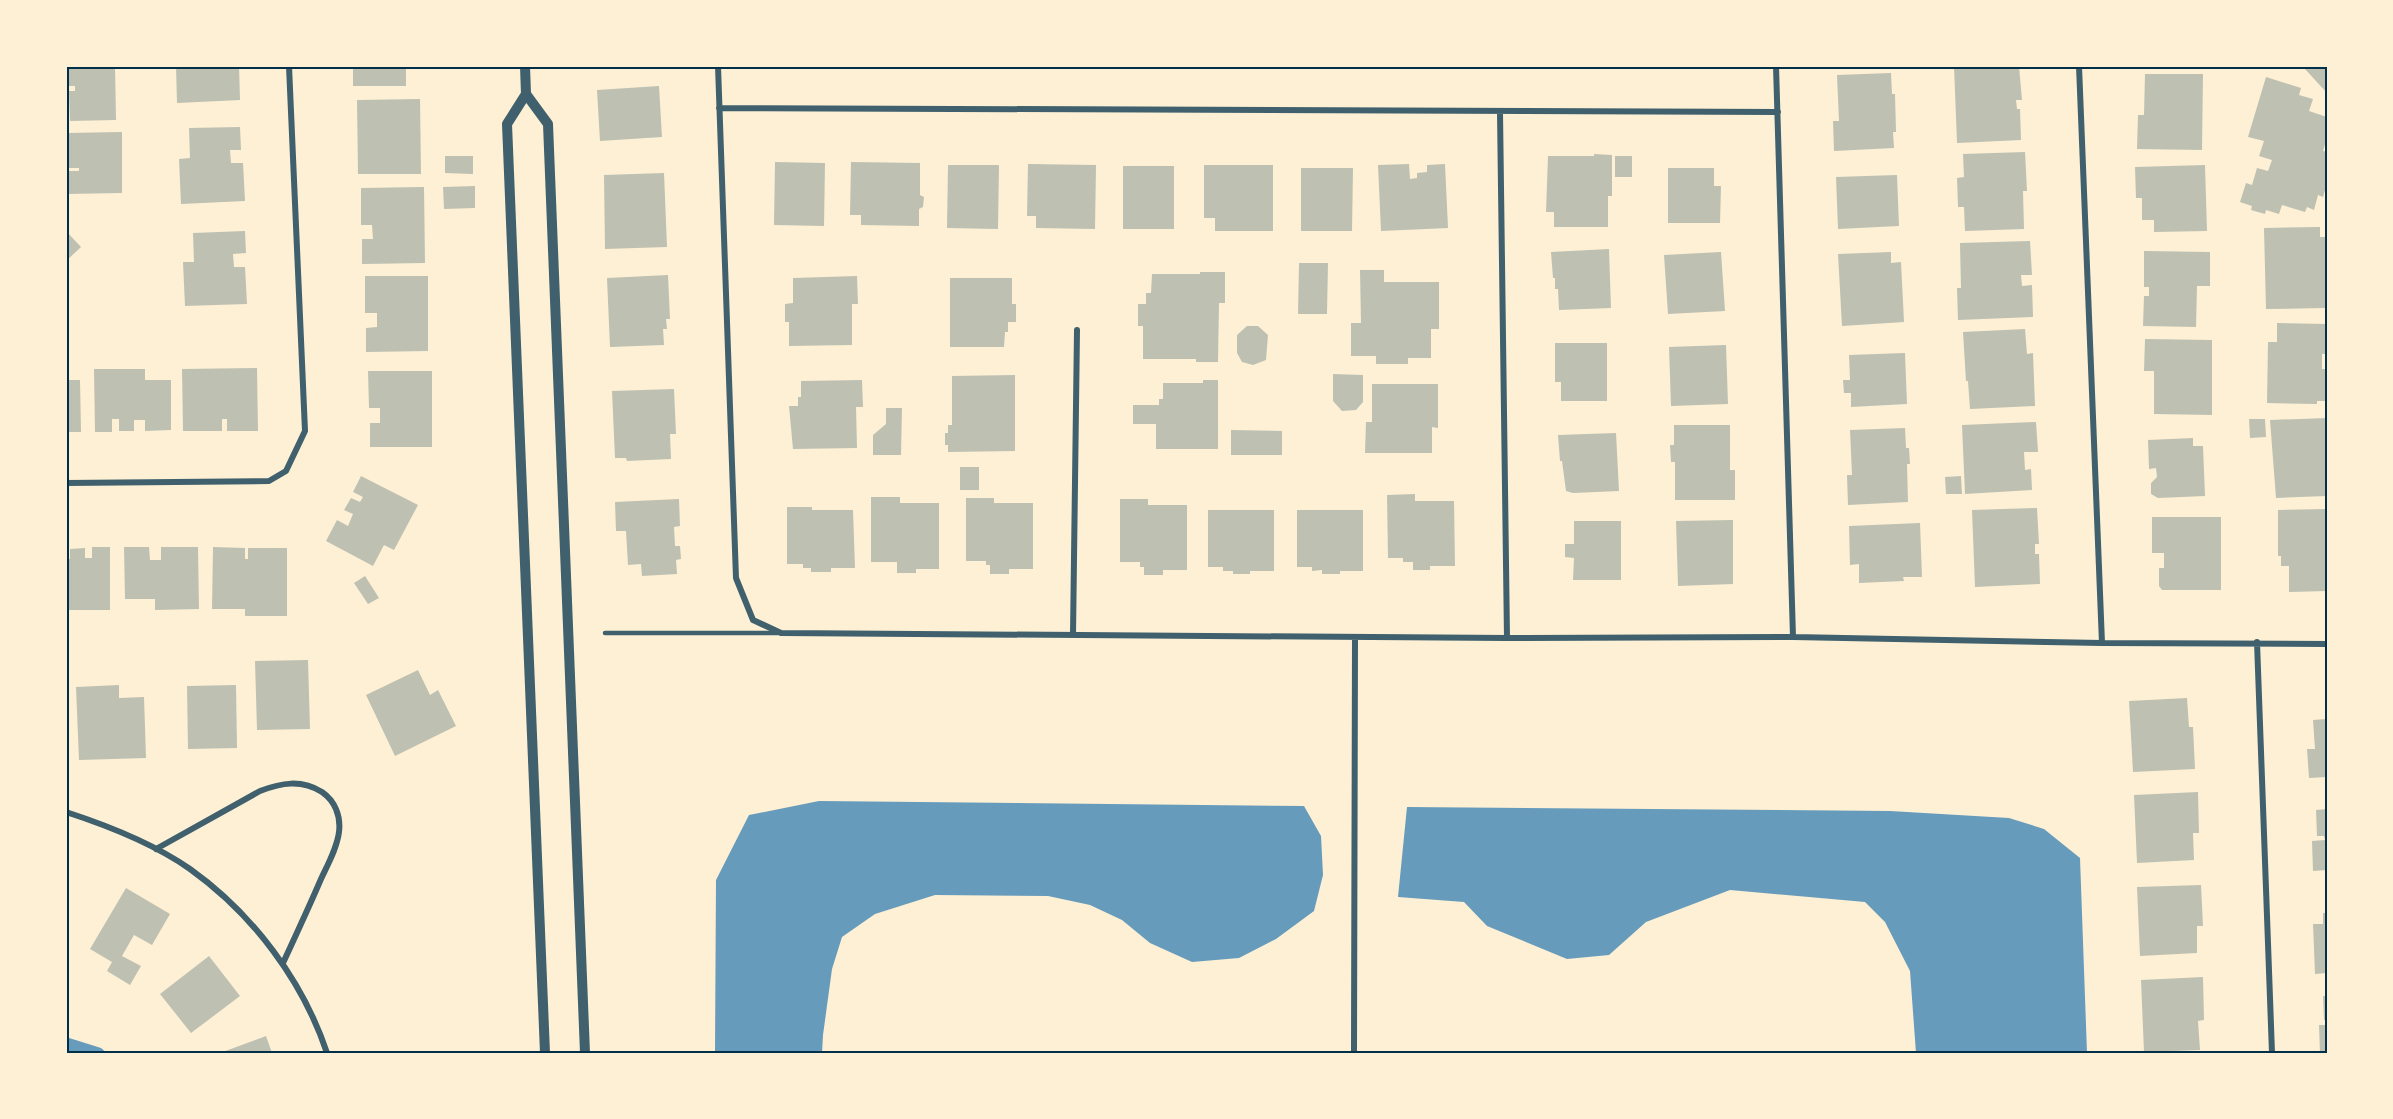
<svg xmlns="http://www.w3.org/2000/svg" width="2393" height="1119" viewBox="0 0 2393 1119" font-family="Helvetica,sans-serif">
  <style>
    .water { fill: #669bbc }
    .building { fill: #bec0b2 }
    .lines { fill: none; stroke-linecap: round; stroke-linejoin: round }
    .service { stroke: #3f606c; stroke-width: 4.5 }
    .minor { stroke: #3f606c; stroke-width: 6 }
    .tertiary { stroke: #3f606c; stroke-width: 10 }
    .neatline { fill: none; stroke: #003049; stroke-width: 2 }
  </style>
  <rect width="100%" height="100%" fill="#fdf0d5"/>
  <path class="water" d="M819,801L1304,806L1321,836L1323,875L1314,911L1276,939L1239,958L1192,962L1150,943L1122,920L1090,905L1048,896L935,895L875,914L842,937L832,969L823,1035L822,1053H715L716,880L749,815Z
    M1407,807L1890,811L2009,818L2044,829L2080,858L2087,1053H1916L1910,971L1885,922L1865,902L1730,890L1646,922L1609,955L1567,959L1487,926L1464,902L1398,897Z
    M66,1037L101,1048L107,1053H66Z"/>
  <path class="building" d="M66,66H115L116,120L70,121L69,91H75V86H66Z
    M176,66H239L240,100L177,103Z
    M353,66H406V86H353Z
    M1954,66H2019L2022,100H2016L2017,109H2020L2021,140L1957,143Z
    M2308,66H2327V93L2305,69Z
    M1891,73L1892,94H1895L1896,132H1893L1894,148L1834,151L1833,121H1839L1837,75Z
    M2145,74H2203L2202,150L2137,149L2138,115H2144Z
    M2266,77L2301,88L2299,95L2313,99L2309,111L2327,117V137L2323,151L2327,152V183L2323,197L2318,195L2314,210L2307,207L2305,212L2282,205L2279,214L2266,210L2265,214L2251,210L2252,206L2240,202L2246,183L2252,185L2257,168L2268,171L2272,160L2259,156L2264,141L2248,137Z
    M659,86L662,137L600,141L597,90Z
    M420,99L421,174H358L357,100Z
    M240,127L241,150H230L231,163H243L245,201L181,204L179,159L190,158L189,128Z
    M122,132V193L66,194V171H79V168H68L66,133Z
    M2025,152L2027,191H2023L2024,229L1965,231L1964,207H1958L1957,178L1964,177L1963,154Z
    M1594,154L1612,155V196H1608V227H1554V212H1546L1548,156H1594Z
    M445,156H473V174L445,173Z
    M1615,156H1632V177H1615Z
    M775,162L825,163L824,226L774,225Z
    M851,162L920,163V195L924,197L923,207L919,209V226L861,225V215H850Z
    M1028,164L1096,165L1095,229L1036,228V216H1027Z
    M1409,164L1410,179L1417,178V173L1427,172V165L1445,164L1448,228L1381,231L1378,165Z
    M948,165H999L998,229L947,228Z
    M1204,165H1273V231H1215V218H1204Z
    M2205,165L2207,231L2154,232V220H2142V198H2136L2135,167Z
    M1123,166H1174V229H1123Z
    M1301,168H1353L1352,231H1301Z
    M1668,168H1714V186H1721L1720,223H1668Z
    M664,173L667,247L605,249L604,175Z
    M1897,175L1899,226L1838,229L1836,177Z
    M475,186V208L444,209L443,187Z
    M424,187L425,263L362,264V239H373L372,225H361V188Z
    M2320,227V237H2327L2325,308L2266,309L2264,228Z
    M66,231L81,247L66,261Z
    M245,231L246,253L233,254L234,267H245L247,304L185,306L183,262H194L193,233Z
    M2030,241L2032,275H2021L2022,286L2032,285L2033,317L1958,320L1957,288H1961L1960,243Z
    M1609,249L1611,308L1559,310L1558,289H1555V278H1553L1551,252Z
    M2144,251L2210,252V286H2197L2196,327L2143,326L2144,296H2149V287H2144Z
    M1721,252L1725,311L1668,314L1664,255Z
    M1891,252V263L1901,262L1904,322L1842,326L1838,254Z
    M1299,263H1328L1327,314H1298Z
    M1360,270H1384V282H1439V329H1431V358H1408V364H1376V356H1351V323H1361Z
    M1200,272H1225V303H1219L1218,362H1196V359H1143V326H1138V304H1146V293H1151L1152,274H1200Z
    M668,275L670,319H666L667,329H663L664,345L610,347L607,278Z
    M365,276H428V351L366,352V328L377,327V313H365Z
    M857,276L858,304H852V345L789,346V322H785V304L793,303V278Z
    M950,278H1012V304H1016V322H1008V332H1005L1004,347H950Z
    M2277,323L2327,324V354H2322V369H2327V401H2317V404L2267,403L2268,342H2277Z
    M1247,326H1258L1268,335L1266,360L1253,365L1242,362L1237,353V335Z
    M2025,329L2027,354L2033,353L2035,406L1970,409L1968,381H1966L1963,332Z
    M2145,339L2212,340V415L2154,414V371H2144Z
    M1555,343H1607V401H1561V382H1555Z
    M1726,345L1728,404L1671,406L1669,347Z
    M1905,353L1907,404L1851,407V393H1844L1843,380H1850L1849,355Z
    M257,368L258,431H227V419H222V431H183L182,369Z
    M94,369H145V380H171V430L145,431V420H134V431H119V419H112V432H95Z
    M368,371H432V447H370V423H380V408H369Z
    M1333,374L1363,375V402L1356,410L1342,411L1333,401Z
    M1015,375V451L948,452V445H945V433H948V425H952V376Z
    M66,380H80L81,432H66Z
    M862,380L863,407H856L857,448L793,449L789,406H798V397H801V381Z
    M1203,380H1218V449H1156V424H1133V405H1159V399H1163V383H1203Z
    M1372,384H1438V428L1432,427V453H1365L1366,422H1372Z
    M674,389L676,434H670L671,459L627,461L626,458H615L612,391Z
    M886,408H902L901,455H873V435L886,424Z
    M2327,418V496L2276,498L2270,420Z
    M2249,419H2265L2266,437L2250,438Z
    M2036,422L2038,452H2024L2025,470L2031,469L2032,490L1965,494L1962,425Z
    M1674,425H1730V470H1735V500H1675V462H1671L1670,445H1674Z
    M1905,428L1906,448H1909L1910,464H1907L1908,502L1848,505L1847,475H1852L1850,430Z
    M1231,430L1282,431V455H1231Z
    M1616,433L1619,491L1573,493L1566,491L1562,461H1560L1558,435Z
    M2193,438V446H2203L2205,496L2158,498L2151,494V483L2157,477L2156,468L2149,469L2148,440Z
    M960,467H979V490H960Z
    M361,476L418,505L394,550L384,545L373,566L326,541L337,520L348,526L353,514L344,510L351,498L360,502L363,497L353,492Z
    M1961,476L1962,494H1946L1945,477Z
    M1415,494V501H1454L1455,566H1430V570H1413V562H1403V558H1388L1387,495Z
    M871,497H900V503H939V569H916V573H897V562H871Z
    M966,498H994V503H1033V569H1009V574H990V565H986V561H966Z
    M679,499L680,526L674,527L675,546H680L681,559L676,560L677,574L642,576L641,564L628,565L626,531H616L615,502Z
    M1120,499H1148V505H1187V570H1163V575H1144V567H1140V562H1120Z
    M787,507H812V510H853L855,568H831V572H811V568H803V564H787Z
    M2037,508L2039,544H2035V554H2039L2040,584L1975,587L1972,510Z
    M2327,509V591L2289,592V566H2281V556H2278V510Z
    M1208,510H1274V571H1250V574H1233V571H1223V567H1208Z
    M1297,510H1363V571H1340V574H1322V570L1312,571V567H1297Z
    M2152,517H2221V590H2162L2159,586V568H2164V553H2152Z
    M1733,520V584L1678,586L1676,521Z
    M1574,521H1621V580H1573L1574,558L1565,557V544H1574Z
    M1920,523L1922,577H1903L1904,581L1859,583V564L1850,565L1849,526Z
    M92,547H110V610H66V559H70V549L85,548V558H92Z
    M124,547H149L150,560H161V547H198L199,609L155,610V599H125Z
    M213,547L245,548V559H248V548H287V616H245V609H212Z
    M365,576L379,598L368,604L354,583Z
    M308,660L310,729L257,730L255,661Z
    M418,670L430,695L438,690L456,726L395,756L366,695Z
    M119,685V698L144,697L146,758L79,760L76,687Z
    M236,685L237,748L188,749L187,686Z
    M2187,698L2189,727H2193L2195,769L2133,772L2129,701Z
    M2327,719V777L2309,778L2307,749H2315L2313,720Z
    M2198,792L2199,833H2193L2194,860L2137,863L2134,795Z
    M2327,809V870L2313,871L2312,841L2325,840L2324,836H2317L2316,810Z
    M2201,885L2203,926H2197V953L2140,956L2137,887Z
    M126,888L170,914L152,945L134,935L122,956L141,966L130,985L107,971L112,962L90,949Z
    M2323,913H2327V973L2315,974L2313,924H2323Z
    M209,956L240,996L191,1033L160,994Z
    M2203,977L2204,1020L2198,1021L2200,1050L2144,1052L2141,980Z
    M2323,996H2327V1020H2324Z
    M2319,1025H2327V1053H2320Z
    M266,1036L272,1053H220Z"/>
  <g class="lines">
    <path class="service" d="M605,633H778"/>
    <path class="minor" d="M718,66L736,578L753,620L781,633L1507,638L1793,637L2102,643L2327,644
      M1776,66L1793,637
      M2079,66L2102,643
      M719,108L1778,112
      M1500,112L1507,638
      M66,483L269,481L286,471L305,431L289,66
      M1073,635L1077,330
      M2257,642L2272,1053
      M66,812C109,826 153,843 190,869C253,914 303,981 327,1053
      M156,849L260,791C281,783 301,779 322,792C335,801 341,816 339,832C337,848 328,864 321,879C309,907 296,935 283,963
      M1354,1053L1355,637"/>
    <path class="tertiary" d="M525,66L526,94L548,124L585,1053
      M526,94L507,124L545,1053"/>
  </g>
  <rect width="2393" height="1119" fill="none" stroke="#fdf0d5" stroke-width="135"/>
  <rect x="68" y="68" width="2258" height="984" class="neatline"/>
</svg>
